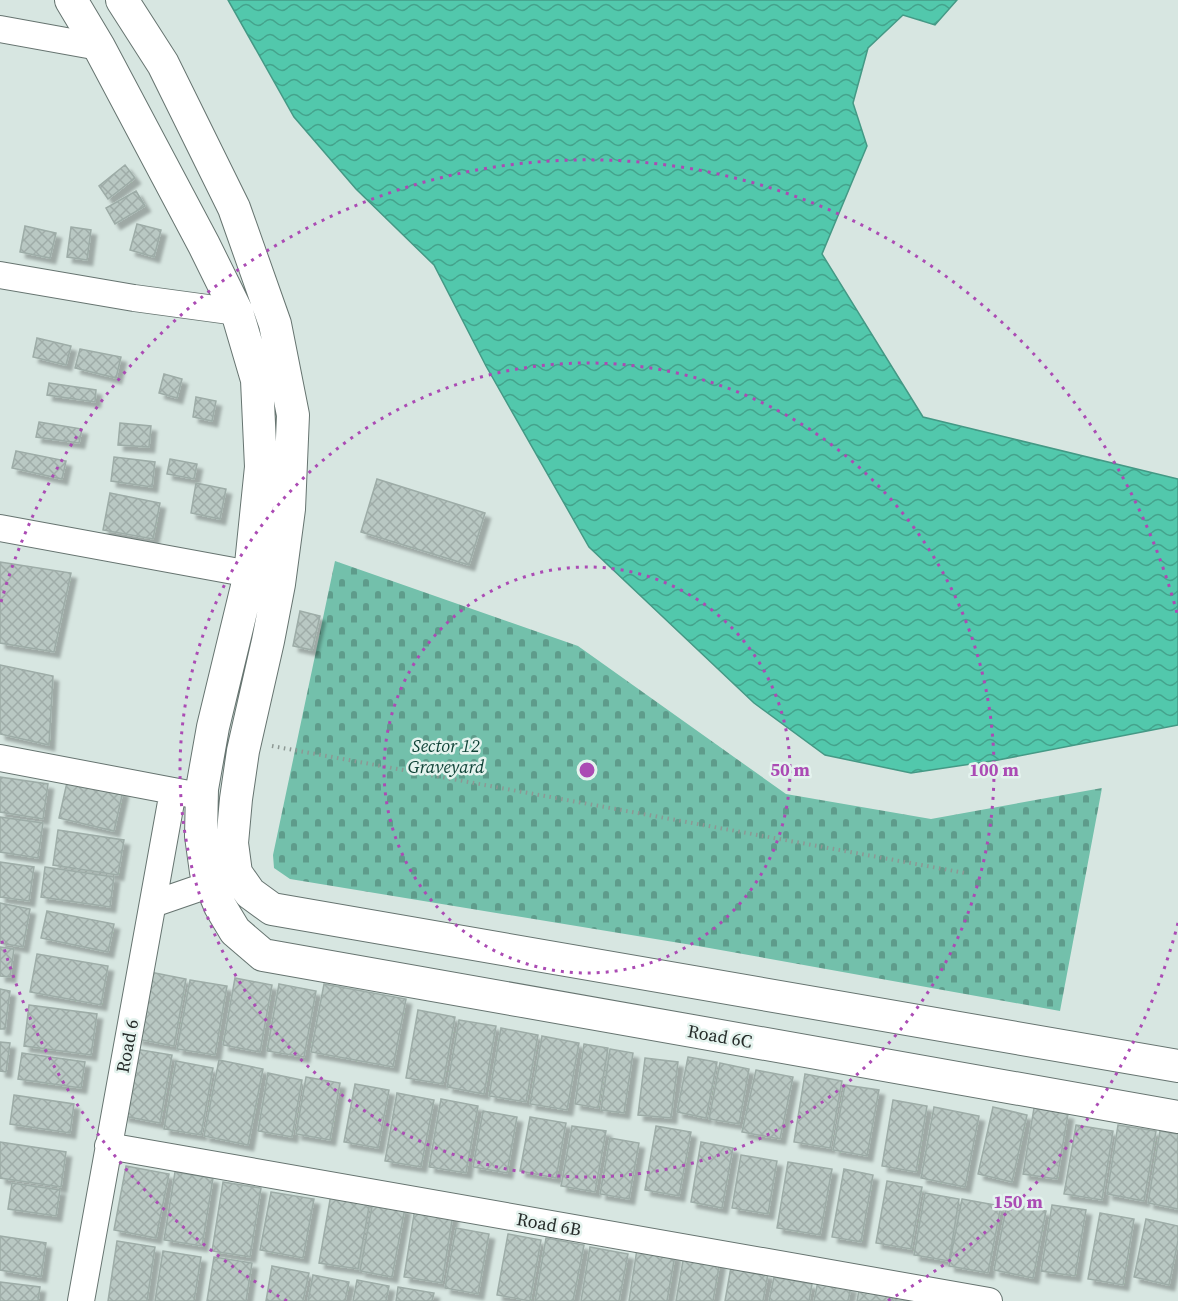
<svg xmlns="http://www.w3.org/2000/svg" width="1178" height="1301" viewBox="0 0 1178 1301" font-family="'Source Serif 4',serif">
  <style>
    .cemetery { fill: url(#cemetery-stones) }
    .water { fill: url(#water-waves); stroke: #449985; stroke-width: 1.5 }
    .building { fill: url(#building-cross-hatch); stroke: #9daca7; stroke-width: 1.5; filter: url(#shadow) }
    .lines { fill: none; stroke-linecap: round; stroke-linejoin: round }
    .minor-casing { stroke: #667470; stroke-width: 28 }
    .tertiary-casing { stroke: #667470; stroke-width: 34 }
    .path { stroke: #8d9894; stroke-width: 4; stroke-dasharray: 1.5 4.5; stroke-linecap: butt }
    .minor { stroke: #fff; stroke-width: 26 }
    .tertiary { stroke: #fff; stroke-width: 32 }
    .ring { fill: none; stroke: #ab4bb4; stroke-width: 3; stroke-dasharray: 3 6 }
    .labels { text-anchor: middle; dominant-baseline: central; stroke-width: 5; stroke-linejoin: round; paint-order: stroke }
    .park-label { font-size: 18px; font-style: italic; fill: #0f4337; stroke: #e4f3ee }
    .street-label { font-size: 18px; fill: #252b29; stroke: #e4f3ee }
    .centre { fill: #ab4bb4; stroke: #e4f3ee; stroke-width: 3 }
    .ring-label { font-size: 18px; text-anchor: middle; font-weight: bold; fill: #ab4bb4; stroke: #e4f3ee; stroke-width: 5; stroke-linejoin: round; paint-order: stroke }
  </style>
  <defs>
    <pattern id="cemetery-stones" width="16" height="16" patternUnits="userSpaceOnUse" patternTransform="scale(1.5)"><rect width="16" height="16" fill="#73c0ab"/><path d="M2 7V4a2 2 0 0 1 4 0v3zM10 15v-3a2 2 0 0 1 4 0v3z" fill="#5e9c8b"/></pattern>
    <pattern id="water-waves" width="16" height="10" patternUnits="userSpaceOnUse" patternTransform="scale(1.5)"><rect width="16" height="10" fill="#52c8ac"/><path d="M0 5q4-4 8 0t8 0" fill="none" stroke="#44a38c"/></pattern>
    <pattern id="building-cross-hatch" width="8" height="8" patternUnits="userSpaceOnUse" patternTransform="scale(1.5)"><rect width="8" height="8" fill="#b9c8c3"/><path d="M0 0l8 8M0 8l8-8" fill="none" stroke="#9faca8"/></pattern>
    <filter id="shadow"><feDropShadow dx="5.5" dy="5.5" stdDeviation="1.5" flood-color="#0004"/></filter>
  </defs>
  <rect width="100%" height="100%" fill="#d7e6e1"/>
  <path class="cemetery" d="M335,561L578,646L786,794L931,819L1102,788L1060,1011L698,946L290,879L274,868L273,855Z"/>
  <path class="water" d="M228,0H957L935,25L903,15L868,48L853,103L867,146L822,254L923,417L1178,479V725L998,760L911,773L825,755L754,703L589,547L486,366L434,265L356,189L294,117Z"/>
  <path class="building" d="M125,165L135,178L108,199L99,186Z
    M136,191L145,206L115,224L106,208Z
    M137,224L161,230L154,257L130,250Z
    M25,226L56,233L50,258L20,252Z
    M71,227L91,230L87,260L67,257Z
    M37,338L71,346L66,365L33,357Z
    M80,349L121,357L116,378L75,368Z
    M164,374L182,379L177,398L159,393Z
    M49,383L96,390L95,402L47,395Z
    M196,397L216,401L212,421L193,417Z
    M39,422L82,429L79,443L36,437Z
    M120,423L151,426L149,447L118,445Z
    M16,451L66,461L62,479L12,468Z
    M114,457L155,462L152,487L111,481Z
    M170,459L197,464L194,479L167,474Z
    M377,479L485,513L469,565L361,532Z
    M196,483L226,489L220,519L191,513Z
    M110,493L160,503L153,539L103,530Z
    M0,562L71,573L54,652L0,643Z
    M300,611L320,616L312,650L293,646Z
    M0,665L53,676L49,745L0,734Z
    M0,777L48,784L43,819L0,812Z
    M68,778L123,791L114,831L59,818Z
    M0,817L43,823L38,858L0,852Z
    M58,830L124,840L118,875L53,865Z
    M0,862L34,867L29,901L0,897Z
    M45,867L114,877L110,907L41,897Z
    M0,903L30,909L23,947L0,943Z
    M47,911L114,924L108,952L41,938Z
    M0,947L14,949L10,977L0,976Z
    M37,954L108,966L101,1005L30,992Z
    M150,972L186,979L174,1046L137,1039Z
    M235,978L272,985L260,1052L223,1045Z
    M190,980L227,986L215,1055L177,1049Z
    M279,984L316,991L304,1057L267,1051Z
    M324,984L406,999L393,1067L311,1052Z
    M0,989L10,991L5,1029H0Z
    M29,1005L97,1014L91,1055L24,1046Z
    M418,1010L455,1017L443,1084L406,1078Z
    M459,1020L496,1026L484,1094L447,1087Z
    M501,1028L538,1035L526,1102L489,1096Z
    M542,1036L579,1043L567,1110L530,1104Z
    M0,1042L10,1043L6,1072L0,1071Z
    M584,1044L608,1048L598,1108L575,1104Z
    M135,1049L172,1055L160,1123L123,1116Z
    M610,1049L633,1053L624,1113L601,1110Z
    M22,1053L85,1062L81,1088L18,1079Z
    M688,1057L717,1062L706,1118L677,1112Z
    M645,1058L678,1062L671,1118L638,1115Z
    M219,1060L263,1069L248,1145L204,1136Z
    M176,1061L213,1068L201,1135L164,1129Z
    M720,1063L749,1069L739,1124L709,1119Z
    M756,1070L793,1077L780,1139L742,1132Z
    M268,1073L302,1080L292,1137L258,1131Z
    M805,1074L842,1081L830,1148L794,1142Z
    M306,1077L340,1083L330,1140L296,1134Z
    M355,1084L389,1090L378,1148L344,1142Z
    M845,1085L879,1090L867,1156L833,1150Z
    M397,1093L434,1100L421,1167L385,1161Z
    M14,1095L74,1104L70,1133L10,1124Z
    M441,1099L478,1106L466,1173L429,1167Z
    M893,1100L927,1106L916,1172L882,1166Z
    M934,1107L979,1116L965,1187L921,1178Z
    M993,1107L1027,1115L1012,1182L978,1174Z
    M1034,1108L1068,1114L1057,1179L1023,1174Z
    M483,1111L517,1117L507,1173L473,1167Z
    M530,1117L566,1123L556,1178L520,1171Z
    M1076,1125L1113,1131L1102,1200L1064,1194Z
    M1118,1125L1156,1131L1144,1201L1107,1194Z
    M572,1126L606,1131L595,1192L561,1186Z
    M656,1126L691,1132L679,1196L645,1190Z
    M1160,1131L1178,1134V1209L1148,1203Z
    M610,1138L639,1143L629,1199L600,1194Z
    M0,1142L66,1152L61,1187L0,1178Z
    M701,1142L733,1148L722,1208L691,1202Z
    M741,1155L777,1161L768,1214L732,1208Z
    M788,1162L832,1169L820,1235L777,1228Z
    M126,1166L169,1174L156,1238L114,1230Z
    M844,1169L873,1175L861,1242L832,1237Z
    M175,1172L213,1178L202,1246L164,1240Z
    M887,1181L922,1187L911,1249L876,1243Z
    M223,1182L261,1188L250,1257L212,1251Z
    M12,1183L60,1190L56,1216L8,1209Z
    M271,1192L314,1199L303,1258L260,1250Z
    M925,1193L959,1199L949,1261L914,1255Z
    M331,1194L370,1201L358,1269L319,1263Z
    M962,1199L1001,1206L988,1273L949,1266Z
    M373,1201L405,1208L392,1277L360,1271Z
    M1007,1203L1046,1211L1033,1278L994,1270Z
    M1052,1205L1086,1210L1075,1276L1041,1271Z
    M415,1208L453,1214L442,1283L404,1277Z
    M1100,1213L1134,1219L1123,1285L1088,1279Z
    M1146,1219L1178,1226V1241L1169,1285L1134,1277Z
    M456,1228L489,1234L478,1294L445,1288Z
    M508,1234L541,1240L530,1301L497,1295Z
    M0,1236L46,1243L41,1277L0,1270Z
    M546,1238L584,1245L573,1301H535Z
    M117,1241L155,1247L147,1301H108Z
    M590,1247L628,1254L619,1301H581Z
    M637,1249L675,1255L667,1301H629Z
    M163,1251L201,1257L194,1301H155Z
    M684,1255L720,1261L713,1301H676Z
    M214,1257L252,1263L246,1301H207Z
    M272,1266L309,1273L303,1301H266Z
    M731,1267L768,1274L763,1301H725Z
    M313,1275L349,1282L345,1301H308Z
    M774,1277L812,1284L809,1301H769Z
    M357,1280L389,1286L386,1301H353Z
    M818,1281L851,1287L848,1301H814Z
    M0,1282L40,1287L38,1301H0Z
    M860,1285L894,1291L892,1301H857Z
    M398,1287L434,1293L432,1301H396Z
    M896,1297L917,1301H895Z"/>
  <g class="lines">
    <defs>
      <path id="minor" d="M0,29L99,47
        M0,275L134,298L237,312
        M0,528L250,574
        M0,758L189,794
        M153,904L211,884
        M108,1146L989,1301
        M81,1301L173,791"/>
      <path id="tertiary" d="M71,0L99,47L204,245L237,312L257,380L261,467L250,574L213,727L202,789L201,836L206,872L220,906L235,931L263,955L1178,1117
        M122,0L163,64L234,208L275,324L293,415L289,509L279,584L268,641L243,751L236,799L232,843L236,873L250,893L272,909L1178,1066"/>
    </defs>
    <use href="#minor" class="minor-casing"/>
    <use href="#tertiary" class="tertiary-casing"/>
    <path class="path" d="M272,746L965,873"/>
    <use href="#minor" class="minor"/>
    <use href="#tertiary" class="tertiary"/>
  </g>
  <g class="ring">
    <circle cx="587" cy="770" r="203"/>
    <circle cx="587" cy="770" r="407"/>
    <path d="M1178 923A610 610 0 0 1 887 1301M287 1301A610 610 0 0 1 1 938M1 602A610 610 0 0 1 1178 617"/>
  </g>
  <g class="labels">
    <g class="park-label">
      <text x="446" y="745">Sector 12<tspan x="446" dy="21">Graveyard</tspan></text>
    </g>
    <g class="street-label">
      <text transform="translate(720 1036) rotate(10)">Road 6C</text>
      <text transform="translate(127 1046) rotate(-79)">Road 6</text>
      <text transform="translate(549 1224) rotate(10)">Road 6B</text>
    </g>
  </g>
  <circle cx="587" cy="770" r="9" class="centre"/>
  <g class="ring-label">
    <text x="790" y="776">50 m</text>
    <text x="994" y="776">100 m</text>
    <text x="1018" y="1208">150 m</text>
  </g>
</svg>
